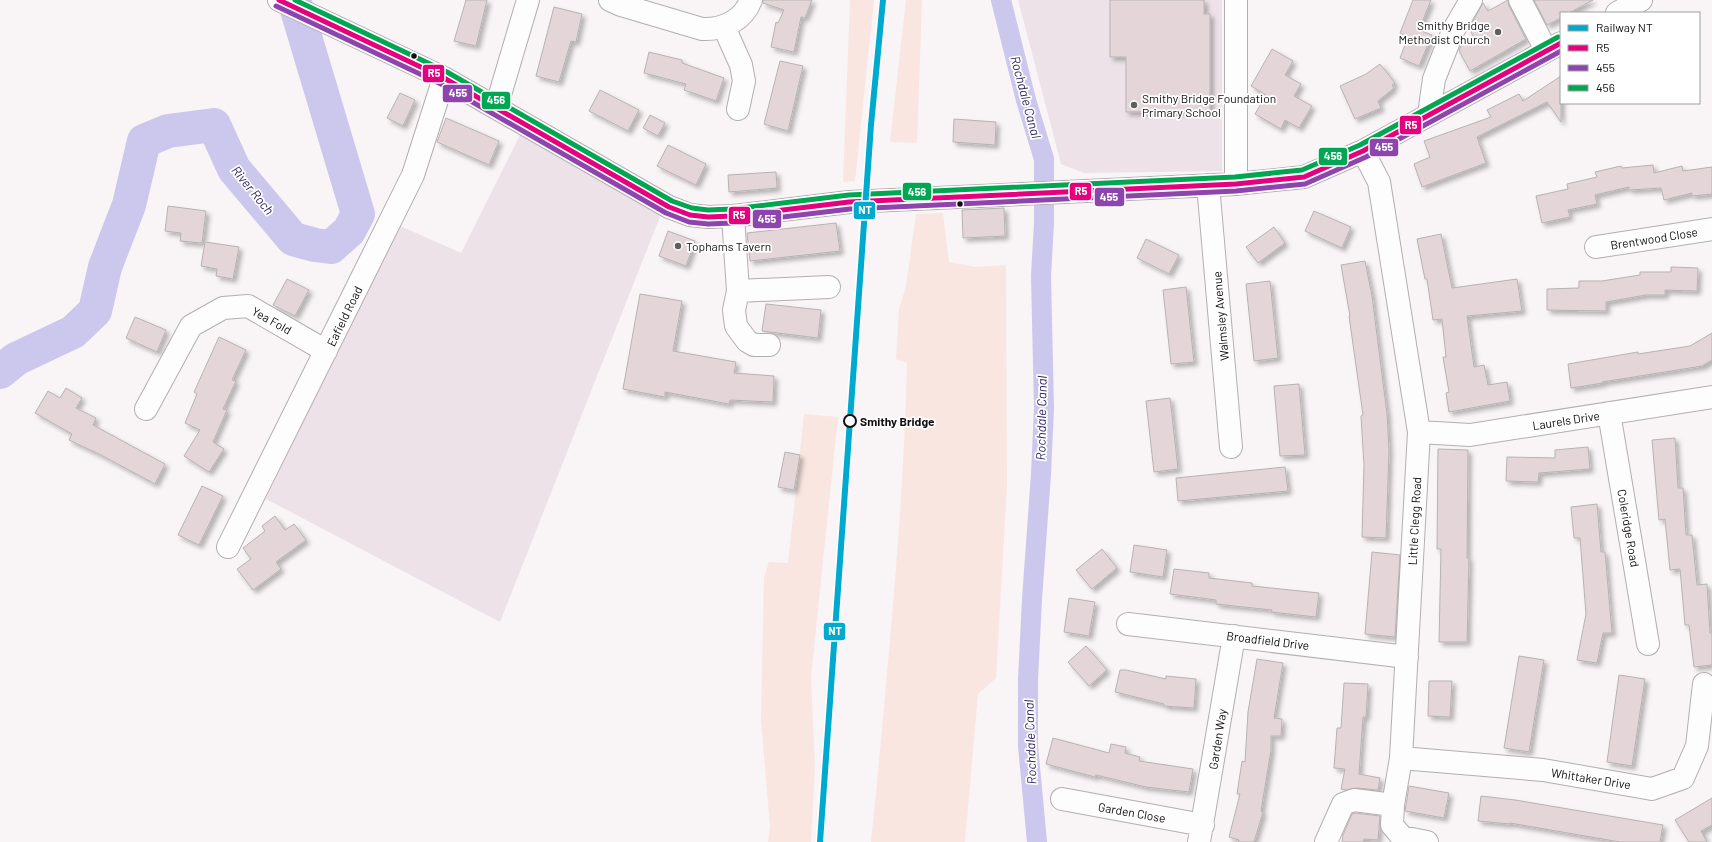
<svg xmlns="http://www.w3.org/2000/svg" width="1712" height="842" viewBox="0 0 1712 842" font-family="Barlow,sans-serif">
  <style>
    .built { fill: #ede2e7 }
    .green { fill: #f9e6e1 }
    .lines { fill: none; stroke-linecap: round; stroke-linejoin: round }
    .canal { stroke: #ccc7ec; stroke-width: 20 }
    .river { stroke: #ccc7ec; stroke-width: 34 }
    .building { fill: #e4d6d8; stroke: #b6b3b3; filter: url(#shadow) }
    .minor-casing { stroke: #b2afb0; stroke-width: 24 }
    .minor { stroke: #fefdfe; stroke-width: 22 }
    .bus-1-casing { stroke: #fff; stroke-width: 8 }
    .bus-2-casing { stroke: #fff; stroke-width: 8 }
    .bus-3-casing { stroke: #fff; stroke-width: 8 }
    .bus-1 { stroke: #e5007d; stroke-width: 5 }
    .bus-2 { stroke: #8e44ad; stroke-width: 5 }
    .bus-3 { stroke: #00a651; stroke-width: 5 }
    .rail-1-casing { stroke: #fff; stroke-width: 9 }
    .rail-1 { stroke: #00a9ce; stroke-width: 6 }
    .poi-dot { fill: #625e60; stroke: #fff; stroke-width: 1.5 }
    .bus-dot { fill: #110e10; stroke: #fff; stroke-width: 1.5 }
    .stop-dot { fill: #fff; stroke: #110e10; stroke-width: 2 }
    .labels { text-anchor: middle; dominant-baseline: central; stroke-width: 3.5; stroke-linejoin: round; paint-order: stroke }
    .poi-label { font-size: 12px; fill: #110e10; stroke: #fff; text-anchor: start }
    .street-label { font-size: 12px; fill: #110e10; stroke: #fff }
    .stop-label { font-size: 12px; font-weight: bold; fill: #110e10; stroke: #fff; text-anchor: start }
    .water-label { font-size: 13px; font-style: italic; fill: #30235f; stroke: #fff }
    .line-badge { stroke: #fff; stroke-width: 1.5 }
    .badge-label { font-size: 11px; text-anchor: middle; font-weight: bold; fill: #fff }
  </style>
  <defs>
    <filter id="shadow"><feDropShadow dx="3.5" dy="3.5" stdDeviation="2" flood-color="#0004"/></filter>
  </defs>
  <rect width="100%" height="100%" fill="#f9f4f6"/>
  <path class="built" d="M1018,0H1222V171L1084,173L1061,164Z
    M522,131L663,209L500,622L266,499L396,224L461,253Z"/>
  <path class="green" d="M850,0H874L855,181L843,182Z
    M906,0H922L917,143L890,142Z
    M943,213L949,262L975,267L1006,265L1007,485L996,678L978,694L965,842H871C878,775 884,708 890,640C898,548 905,456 907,363L896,359L899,309L906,286L916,214Z
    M804,414L838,417L811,677L815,767L811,842H768L770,826L761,720L764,577L769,562L788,563Z"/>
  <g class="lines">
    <path class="canal" d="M1001,0L1026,100L1044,159V223L1041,276L1044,408L1041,474L1032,599L1028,680V746L1037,842"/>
    <path class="river" d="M0,372L16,359L73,332L95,311L105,267L129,205L144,141L168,131L214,125L234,169L293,239L315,245L331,247L349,231L358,214L294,0"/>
  </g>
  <path class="building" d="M466,0H487L476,46L454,41Z
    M763,0H812L805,18L801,17L794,52L771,47L776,22L778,23L784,10L763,3Z
    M1110,0H1204V14H1210V111L1126,112V57H1110Z
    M1413,0H1431L1419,30L1432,35L1419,66L1400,58L1408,37L1400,33Z
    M1508,0L1509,6L1526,39L1470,71L1459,51L1461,45L1474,38L1469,28L1483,3L1488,11Z
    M1534,0H1593L1569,13H1561V18L1547,25Z
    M554,7L582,14L576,42L571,41L559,82L536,76Z
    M1272,49L1293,61L1285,75L1301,84L1294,96L1312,106L1299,128L1285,120L1281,129L1255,114L1266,95L1251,86Z
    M649,52L682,60V63L724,78L716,101L684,90L686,84L644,73Z
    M780,61L803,66L788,131L764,124Z
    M1380,64L1395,83L1392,85L1394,88L1378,101L1381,108L1355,119L1340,86L1366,74Z
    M1561,76V122L1547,102L1477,137L1486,163L1422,187L1414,164L1430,157L1424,141L1491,117L1487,110L1519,94L1523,101Z
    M600,90L639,110L628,131L589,111Z
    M400,93L415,100L403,126L387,118Z
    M650,115L665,123L658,136L643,128Z
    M446,118L499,141L489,165L437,142Z
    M954,119L996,122L995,145L953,142Z
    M668,145L706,164L696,185L657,166Z
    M1653,165L1654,173L1682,166L1683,171L1712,167V194L1692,196V193L1664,200L1661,188L1629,190V187L1595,195L1597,204L1568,210L1570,217L1542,223L1536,196L1568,189L1567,184L1597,177L1595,172L1621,166L1622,168Z
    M776,172L777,188L729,192L728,175Z
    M168,206L206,211L202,243L180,241L181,233L165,231Z
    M1004,208L1005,236L963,238L962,210Z
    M1314,211L1351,227L1342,248L1305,231Z
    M836,223L840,251L750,261L747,233Z
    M1274,227L1285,243L1258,263L1246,247Z
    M668,231L695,241L686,266L659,256Z
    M1441,234L1452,288L1517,279L1522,311L1467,316L1474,367L1484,365L1488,385L1507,382L1510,401L1449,412L1446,393L1449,392L1443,357H1446L1442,319L1433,320L1427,279H1425L1417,239Z
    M1146,239L1179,255L1169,274L1137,258Z
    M205,242L239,247L233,279L216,276L217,269L201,266Z
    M1365,261L1372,296L1387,414L1389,450L1386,538L1362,537L1364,465L1361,416L1363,415L1349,316H1350L1341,265Z
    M1671,267L1698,268L1697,291L1665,290V295H1646L1606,302V311L1547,310V289L1579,288V281H1602L1640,275V272H1671Z
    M287,279L309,290L295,316L273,305Z
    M1270,281L1278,358L1254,361L1246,284Z
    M1186,287L1194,362L1171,364L1163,290Z
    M640,294L682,301L673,351L736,362L734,373L774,376L773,402L730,400L729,404L665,392V397L623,389Z
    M766,304L821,310L818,338L762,331Z
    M135,317L166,330L157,352L126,338Z
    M1712,333V360L1702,366L1602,382L1603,383L1571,388L1568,364L1638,352V354L1690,346Z
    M219,337L246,350L232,380L236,381L223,409L227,410L213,442L224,449L209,472L184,456L200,430L185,423L197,394L194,392Z
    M1299,384L1305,455L1280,456L1274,386Z
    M66,388L82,398L76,408L96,418L93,425L165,464L155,484L101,455L69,440L72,434L35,413L48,391L60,398Z
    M1170,398L1178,469L1154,472L1146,401Z
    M1675,438L1678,488H1683L1686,535H1692L1697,585L1707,584L1710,633H1712V665L1694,667L1689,625H1685L1680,569L1670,570L1665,519L1659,520L1652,440Z
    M1588,447L1590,469L1539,473L1538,482L1506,481L1507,457L1555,458V450Z
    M1438,449L1468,450L1467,558H1469L1467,642H1439L1441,549H1437Z
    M785,452L800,455L794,490L778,487Z
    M1285,467L1288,491L1178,501L1176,478Z
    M202,486L223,496L199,545L178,535Z
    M1597,504L1601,552H1605L1612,633H1603L1597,663L1577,660L1586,614L1580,538H1574L1571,507Z
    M275,516L285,530L294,524L306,540L276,562L281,569L253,590L237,569L251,559L243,548L265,531L262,526Z
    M1134,545L1167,550L1163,577L1130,572Z
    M1102,549L1117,568L1092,589L1076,570Z
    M1372,552L1400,555L1395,637L1365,634Z
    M1174,569L1209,573V578L1252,583V586L1319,593L1316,617L1271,612L1272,610L1216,604V600L1170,594Z
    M1069,598L1095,602L1089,636L1064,632Z
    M1086,646L1107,670L1089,686L1068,662Z
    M1519,656L1544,660L1529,752L1504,748Z
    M1257,659L1283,663L1274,718L1282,719L1281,736H1271V750L1261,811L1263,812L1254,842H1238L1239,840L1229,837L1240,794H1237L1242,761L1245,762L1248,712Z
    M1120,670H1126L1166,679V676L1196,679L1194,708L1164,706V704L1115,692Z
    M1619,675L1645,679L1632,766L1607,762Z
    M1429,681H1452L1450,717L1428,716Z
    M1344,683L1368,684L1366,717H1363L1359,774L1380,778L1378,790L1356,788L1346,790L1341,789L1345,769L1334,768L1337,728H1341Z
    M1053,738L1109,753L1111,744L1126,747L1125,753L1140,757L1139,761L1193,769L1189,792L1146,787L1096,775L1095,777L1046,764Z
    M1409,786L1449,793L1444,818L1405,811Z
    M1481,796L1515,800L1663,825L1660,842H1620L1510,823V824L1478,821Z
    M1712,798V825L1701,831L1707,842H1689L1675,820Z
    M1355,813L1380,816L1378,840L1364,839L1363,842H1342L1343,835L1352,814Z"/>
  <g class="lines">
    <defs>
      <path id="minor" d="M279,0L444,78L669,207L690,215L708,217L733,216L849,202L1236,184L1304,177L1363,151L1561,43
        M610,0L621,5L702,29C722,30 743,21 751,0
        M1520,0L1546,50
        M1617,13L1641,0
        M724,27L741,65L744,81L738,109
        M496,108L528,0
        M1429,114L1434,79L1453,31L1471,0
        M1236,184V0
        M1208,185L1231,447
        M733,216L738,291L734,310L736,326L747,341L754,345H769
        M1596,247L1712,229
        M738,291L829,287
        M146,409L191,326L223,308L248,306L326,351
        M1609,413L1648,644
        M1419,432L1470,435L1712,397
        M228,547L413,175L444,78
        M1128,624L1407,657
        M1401,758L1543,770L1652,789L1683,778L1697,746L1704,684
        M1062,799L1203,825
        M1393,805L1392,825L1402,837L1427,842
        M1199,842L1234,636
        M1326,842L1343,804L1354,800L1393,805L1401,758L1419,432L1379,182L1363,151"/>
    </defs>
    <use href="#minor" class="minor-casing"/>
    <use href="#minor" class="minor"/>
    <defs>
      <path id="bus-1" d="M279,0L444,78L669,207L690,215L708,217L733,216L849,202L1236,184L1304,177L1363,151L1561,43"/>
      <path id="bus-2" d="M276,6L441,84L666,213L689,222L708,224L733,223L850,209L1236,191L1305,184L1366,157L1561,51"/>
      <path id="bus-3" d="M295,0L447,72L672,201L692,208L708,210L732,209L849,195L1235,177L1302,170L1360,145L1558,37"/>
    </defs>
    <use href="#bus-1" class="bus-1-casing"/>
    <use href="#bus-2" class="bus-2-casing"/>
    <use href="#bus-3" class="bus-3-casing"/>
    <use href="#bus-1" class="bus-1"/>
    <use href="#bus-2" class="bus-2"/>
    <use href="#bus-3" class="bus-3"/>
    <defs>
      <path id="rail-1" d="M820,842L871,125L883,0"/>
    </defs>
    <use href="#rail-1" class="rail-1-casing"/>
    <use href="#rail-1" class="rail-1"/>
  </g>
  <g class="poi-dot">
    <circle cx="1498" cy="32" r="4"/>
    <circle cx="1134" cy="105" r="4"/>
    <circle cx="678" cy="246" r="4"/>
  </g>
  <g class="bus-dot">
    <circle cx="414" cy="56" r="3.5"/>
    <circle cx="960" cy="204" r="3.5"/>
  </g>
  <circle class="stop-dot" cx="850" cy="421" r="6"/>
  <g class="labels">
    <g class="poi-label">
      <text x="1490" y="25" text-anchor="end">Smithy Bridge<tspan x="1490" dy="14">Methodist Church</tspan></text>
      <text x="1142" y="98">Smithy Bridge Foundation<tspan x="1142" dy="14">Primary School</tspan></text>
      <text x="686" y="246">Tophams Tavern</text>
    </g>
    <g class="street-label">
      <text transform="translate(1654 238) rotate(-9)">Brentwood Close</text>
      <text transform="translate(344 316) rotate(-64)">Eafield Road</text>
      <text transform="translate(1220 316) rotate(-95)">Walmsley Avenue</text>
      <text transform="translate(272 320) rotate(29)">Yea Fold</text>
      <text transform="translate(1566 420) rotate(-9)">Laurels Drive</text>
      <text transform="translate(1414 521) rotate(-87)">Little Clegg Road</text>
      <text transform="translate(1629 528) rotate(80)">Coleridge Road</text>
      <text transform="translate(1268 640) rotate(7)">Broadfield Drive</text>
      <text transform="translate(1217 739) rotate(-81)">Garden Way</text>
      <text transform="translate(1591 778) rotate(9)">Whittaker Drive</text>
      <text transform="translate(1132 812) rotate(10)">Garden Close</text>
    </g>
    <g class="stop-label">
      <text x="860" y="421">Smithy Bridge</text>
    </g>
    <g class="water-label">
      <text transform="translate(1026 97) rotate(75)">Rochdale Canal</text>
      <text transform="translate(253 190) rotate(51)">River Roch</text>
      <text transform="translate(1041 418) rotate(-89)">Rochdale Canal</text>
      <text transform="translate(1030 742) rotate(-92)">Rochdale Canal</text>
    </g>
  </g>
  <g class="line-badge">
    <rect x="422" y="64" width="23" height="19" rx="4" fill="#e5007d"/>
    <rect x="442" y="84" width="31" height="19" rx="4" fill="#8e44ad"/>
    <rect x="481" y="91" width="30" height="19" rx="4" fill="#00a651"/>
    <rect x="1399" y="115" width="23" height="20" rx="4" fill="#e5007d"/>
    <rect x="1369" y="138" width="30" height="19" rx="4" fill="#8e44ad"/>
    <rect x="1318" y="147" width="30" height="19" rx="4" fill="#00a651"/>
    <rect x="1069" y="182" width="23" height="19" rx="4" fill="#e5007d"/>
    <rect x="902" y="182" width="30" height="19" rx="4" fill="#00a651"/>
    <rect x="1094" y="187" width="31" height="20" rx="4" fill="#8e44ad"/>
    <rect x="853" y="201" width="23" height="19" rx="4" fill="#00a9ce"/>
    <rect x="728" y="206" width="23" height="19" rx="4" fill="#e5007d"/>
    <rect x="752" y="209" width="30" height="20" rx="4" fill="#8e44ad"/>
    <rect x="823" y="622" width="23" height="19" rx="4" fill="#00a9ce"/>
  </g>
  <g class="badge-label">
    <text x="434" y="77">R5</text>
    <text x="458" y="97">455</text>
    <text x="496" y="104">456</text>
    <text x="1411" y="129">R5</text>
    <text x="1384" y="151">455</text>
    <text x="1333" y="160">456</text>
    <text x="1081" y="195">R5</text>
    <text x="917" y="196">456</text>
    <text x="1109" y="201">455</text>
    <text x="865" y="214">NT</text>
    <text x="739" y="219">R5</text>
    <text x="767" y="223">455</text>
    <text x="835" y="635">NT</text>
  </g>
  <rect x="1560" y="12" width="140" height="92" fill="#ffffff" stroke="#a09f9f"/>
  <rect x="1568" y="25" width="20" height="6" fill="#00a9ce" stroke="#a09f9f"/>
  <text x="1596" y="32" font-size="12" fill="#110e10">Railway NT</text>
  <rect x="1568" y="45" width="20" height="6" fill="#e5007d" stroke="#a09f9f"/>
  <text x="1596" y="52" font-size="12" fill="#110e10">R5</text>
  <rect x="1568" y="65" width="20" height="6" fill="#8e44ad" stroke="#a09f9f"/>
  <text x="1596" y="72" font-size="12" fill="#110e10">455</text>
  <rect x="1568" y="85" width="20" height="6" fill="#00a651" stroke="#a09f9f"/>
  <text x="1596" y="92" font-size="12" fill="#110e10">456</text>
</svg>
